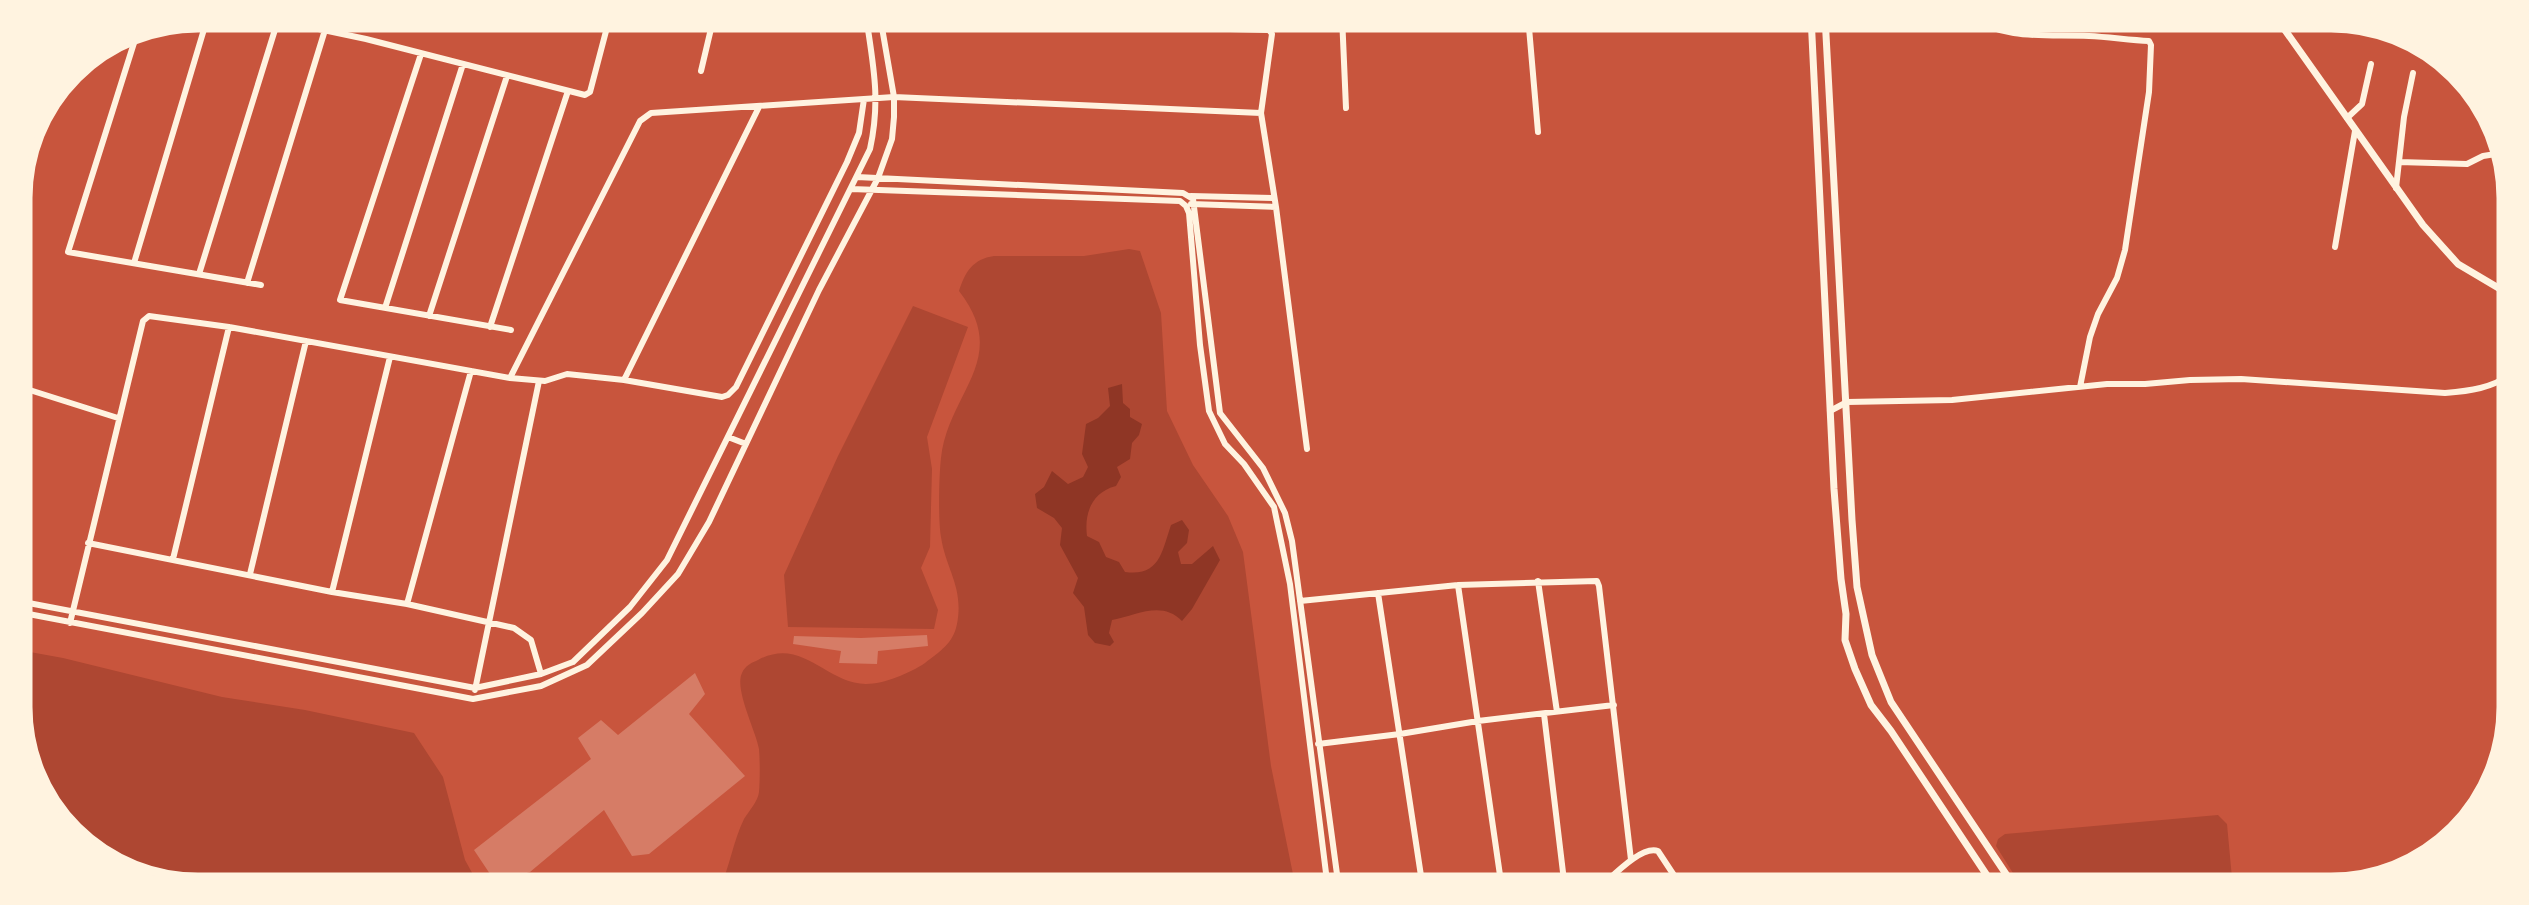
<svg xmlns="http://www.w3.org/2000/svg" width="2529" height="905" viewBox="0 0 2529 905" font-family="'Crimson Pro',serif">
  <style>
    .green { fill: #ae4732 }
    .water { fill: #8f3625 }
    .building { fill: #d67c66 }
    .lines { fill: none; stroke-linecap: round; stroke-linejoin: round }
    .minor { stroke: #fff3e0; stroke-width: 6 }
    .tertiary { stroke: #fff3e0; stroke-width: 7 }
    .rim { fill: none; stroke: #fff3e0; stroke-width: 9 }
  </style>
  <rect width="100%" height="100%" fill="#c8553d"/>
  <path class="green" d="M1129,249L1140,251L1161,313L1167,411L1193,465L1228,516L1243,552L1271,766L1296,889H719C730,867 733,841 744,819C749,811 758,801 759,792C760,779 760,762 759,749C756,731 734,689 742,673C745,666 751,663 758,660C802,636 825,683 866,684C884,684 910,673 925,663C940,651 953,644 957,624C964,587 946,570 941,537C938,521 939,475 941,458C948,392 1012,359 959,291C965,272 973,259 994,256H1084Z
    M913,306L968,327L927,437L932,469L930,547L921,568L938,610L934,629L788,627L784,575L838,456Z
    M19,650L63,658L222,697L305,710L414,733L443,777L465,860L481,889H198L140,880L61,828L19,742Z
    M2218,815L2227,824L2233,889H2023L1996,846L1998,839L2005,834Z"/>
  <path class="water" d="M1122,384L1123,403L1130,409V417L1142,424L1139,435L1132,443L1130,459L1117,467L1121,477L1116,486C1092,492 1084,513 1087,536L1099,542L1106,557L1119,562L1125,572C1160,577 1162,551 1171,525L1182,520L1189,530L1187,543L1178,552L1181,564H1192L1213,546L1220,560L1192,609L1182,621C1162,600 1137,615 1112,620L1109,633L1114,642L1110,646L1095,643L1088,635L1084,607L1073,593L1078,578L1060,545L1062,528L1054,518L1037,508L1035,494L1044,487L1052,471L1068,484L1083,477L1088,467L1082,454L1086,424L1098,418L1110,406L1108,388Z"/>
  <path class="building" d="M927,635L928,646L878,651L877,664L839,663L841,651L793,644L794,636L861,638Z
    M695,673L705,694L689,714L745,776L649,854L632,856L604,810L530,872L496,883L474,850L591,759L578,738L601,720L618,735Z"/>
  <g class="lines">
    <path class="minor" d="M257,16L366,39L585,95L590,92L610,16
      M1342,16L1346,108
      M1528,16L1538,132
      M1969,16C2006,41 2046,34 2089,36C2109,37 2129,40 2149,41L2151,45L2149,92L2125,250L2117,278L2098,314L2090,337L2080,387
      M881,20L1269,30L1272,34L1261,113L1276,207L1307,449
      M139,27L68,252L261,285
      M512,27L515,16
      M421,54L340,300L511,330
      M701,71L714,16
      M2347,118L2362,104L2371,64
      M2399,162L2467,164L2483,156L2502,153
      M857,177L1183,193L1193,199L1220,413L1263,468L1285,513L1292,541L1339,889
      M2396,188L2404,117L2413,73
      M851,189L1180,201L1186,206L1189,213L1200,345L1209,411L1225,444L1244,464L1274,507L1290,584L1328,889
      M1191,196L1274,198
      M1191,204L1276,207
      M2335,247L2355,131
      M134,263L208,16
      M199,274L278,20
      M247,283L325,30
      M385,308L463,64
      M429,316L507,76
      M490,327L568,91
      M510,378L545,381L567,374L624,380L722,397L728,395L736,387L847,162L859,133L864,99
      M624,380L759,107
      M17,386L118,418
      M17,404L22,387
      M1830,411L1847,402L1952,400L2107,384H2145L2190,380L2241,379L2445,393C2471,391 2491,388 2512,374
      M728,437L746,444
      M88,543L332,592L407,604L514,628L531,640L541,674
      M173,559L229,327
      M250,574L306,341
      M1538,581L1557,712
      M1458,585L1502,889
      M332,592L390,357
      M1378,593L1423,889
      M18,601L475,688L541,674L573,662L630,607L667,560L870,149C881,99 873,65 866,16
      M1300,601L1458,585L1597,581L1599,586L1631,860
      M407,604L471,371
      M18,612L473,699L541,686L587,665L642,613L678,574L709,522L819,290L878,178L892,139L894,117V97L880,16
      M70,623L143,321L149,316L229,327L510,378L640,121L651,113L894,97L1261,113
      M475,690L539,381
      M1544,714L1565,889
      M1318,744L1400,734L1478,721L1614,705
      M1598,889C1611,878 1641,845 1658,851L1683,889"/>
    <path class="tertiary" d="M1811,16L1834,489L1841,579L1846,614L1845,640L1855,669L1871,705L1891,731L1996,889
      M1825,16L1852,520L1857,587L1872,655L1891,702L2016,889
      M2275,16L2423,225L2458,264L2512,296"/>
  </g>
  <path d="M0 0H2529V905H0ZM198 28H2331A170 170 0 0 1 2501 198V707A170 170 0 0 1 2331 877H198A170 170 0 0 1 28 707V198A170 170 0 0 1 198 28Z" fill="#fff3e0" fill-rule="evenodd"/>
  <path class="rim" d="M198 28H2331A170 170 0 0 1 2501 198V707A170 170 0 0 1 2331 877H198A170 170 0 0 1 28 707V198A170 170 0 0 1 198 28Z"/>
</svg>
